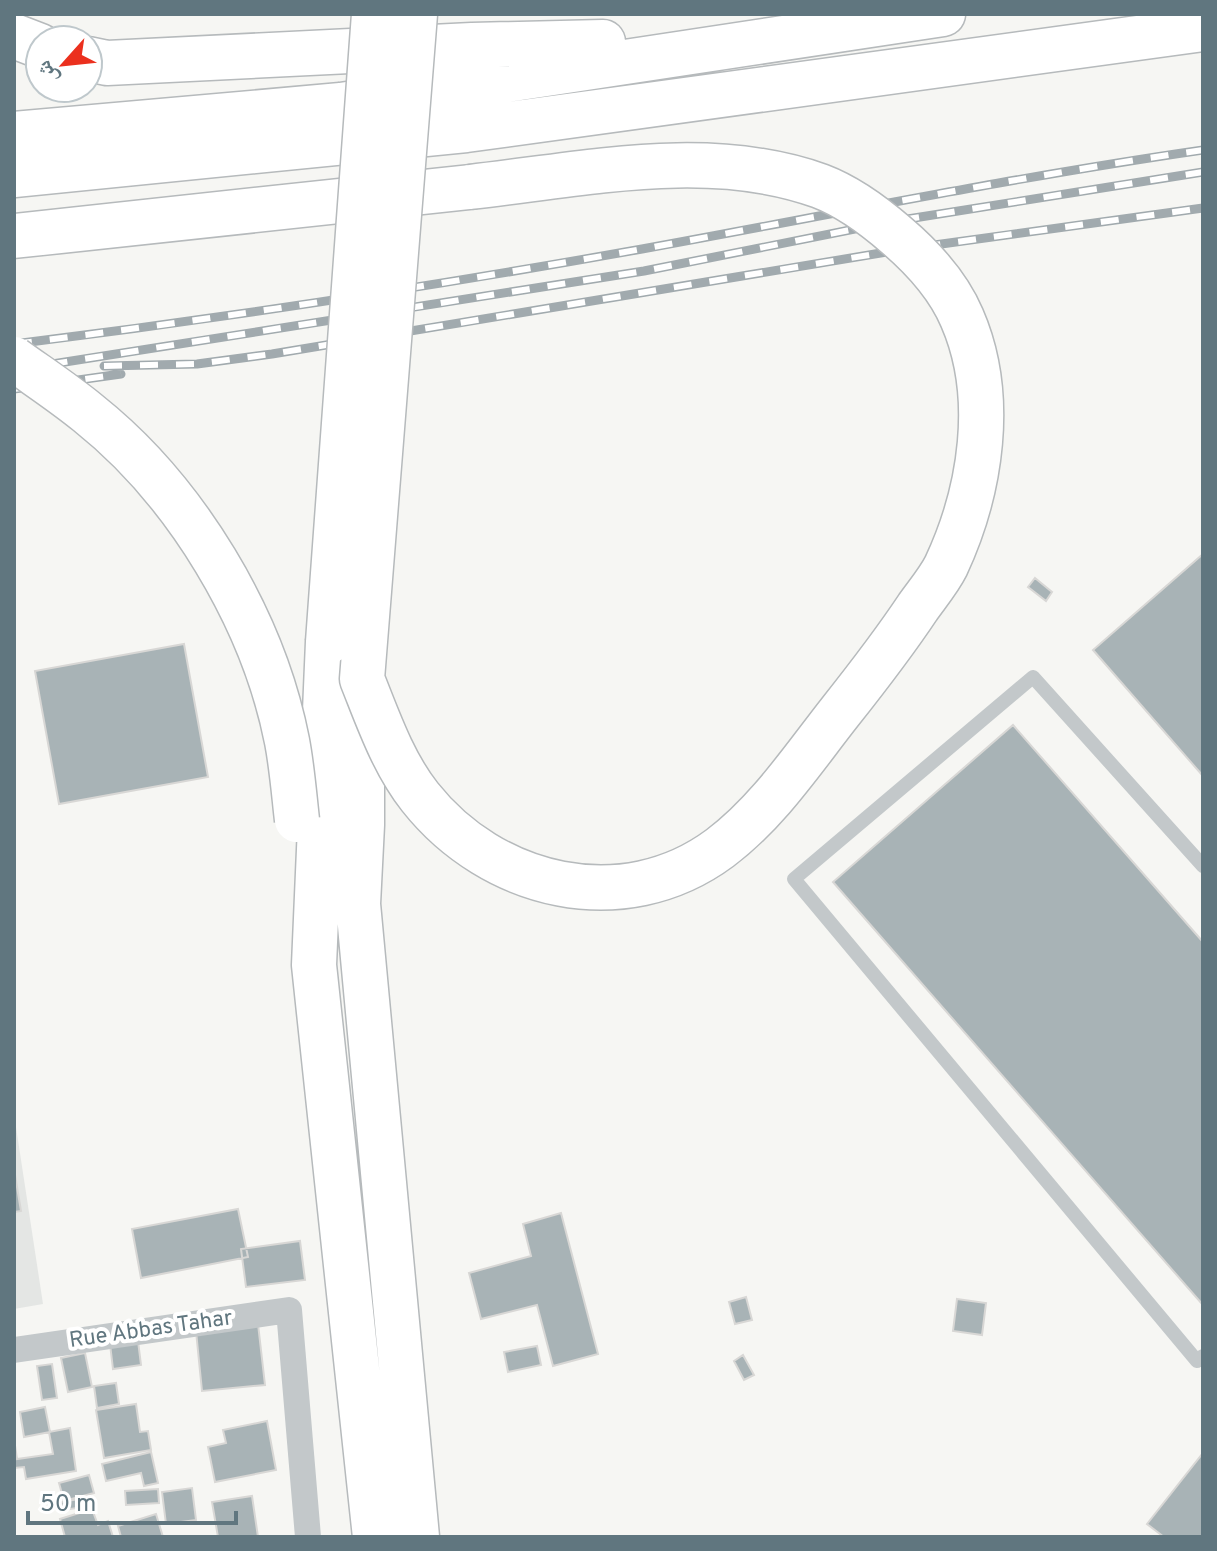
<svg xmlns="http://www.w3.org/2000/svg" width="1217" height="1551" viewBox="0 0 1217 1551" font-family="Overpass,'Noto Naskh Arabic',sans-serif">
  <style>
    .built { fill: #e4e6e4 }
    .building { fill: #a8b3b6; stroke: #d8d7d5; stroke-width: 2 }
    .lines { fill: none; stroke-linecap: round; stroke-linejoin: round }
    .highway-casing { stroke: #b6babc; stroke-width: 47 }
    .lane { stroke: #c3c8ca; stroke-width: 14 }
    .street { stroke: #c3c8ca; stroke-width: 26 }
    .highway { stroke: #fff; stroke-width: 44 }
    .rail-casing { stroke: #a1aaae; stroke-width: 9 }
    .rail { stroke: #fff; stroke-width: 6; stroke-dasharray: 18; stroke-linecap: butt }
    .highway-bridge-casing { stroke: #b6babc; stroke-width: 47; stroke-linecap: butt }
    .highway-bridge { stroke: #fff; stroke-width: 44 }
    .labels { text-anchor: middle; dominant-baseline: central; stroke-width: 8; stroke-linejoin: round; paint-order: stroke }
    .street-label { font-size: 22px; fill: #60767f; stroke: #fff }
  </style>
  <rect width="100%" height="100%" fill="#f6f6f3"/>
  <path class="built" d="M14,1114L43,1304L14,1309Z"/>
  <path class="building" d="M1203,554V776L1093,650Z
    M1035,578L1052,592L1046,601L1028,587Z
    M184,644L208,777L59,804L35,671Z
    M1013,725L1203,942V1305L833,882Z
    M14,1169L21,1211L14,1212Z
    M238,1209L248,1257L141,1278L132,1229Z
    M561,1213L598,1354L553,1366L537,1305L481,1319L469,1273L531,1256L523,1224Z
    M300,1241L305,1280L246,1287L241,1249Z
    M746,1297L752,1320L735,1324L729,1302Z
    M957,1299L986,1303L982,1335L953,1331Z
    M258,1324L265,1385L202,1391L196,1331Z
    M138,1341L141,1365L113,1369L110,1344Z
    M537,1346L541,1365L508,1372L504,1352Z
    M85,1353L92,1387L68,1392L61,1358Z
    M743,1355L754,1375L744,1380L734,1361Z
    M52,1364L57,1398L42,1400L37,1366Z
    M116,1383L119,1404L97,1408L94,1386Z
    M136,1404L140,1432L148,1431L151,1450L104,1458L96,1410Z
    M45,1407L50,1432L24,1437L20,1412Z
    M267,1421L276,1470L215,1482L208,1447L226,1443L223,1430Z
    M70,1428L76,1471L26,1479L24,1467L14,1468V1439L17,1459L53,1454L49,1432Z
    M151,1452L158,1483L144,1486L141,1473L106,1481L102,1464Z
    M1203,1453V1537H1164L1147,1524Z
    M89,1475L94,1493L64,1501L59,1483Z
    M192,1488L196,1520L166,1524L162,1492Z
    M158,1489L159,1503L126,1505L125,1491Z
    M252,1496L258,1537H218L212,1502Z
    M91,1497L92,1506L63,1510L61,1502Z
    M92,1509L98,1525L108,1521L113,1537H65L60,1519Z
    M156,1514L163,1537H121L118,1526Z"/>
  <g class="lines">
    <defs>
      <path id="highway" d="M14,36L40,46
        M88,59L107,63L472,45L603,42
        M14,134L341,105L943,14
        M14,175L466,130L1203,29
        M14,236L470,187
        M328,642L314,965L375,1537
        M362,679V825L358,904L417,1537"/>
    </defs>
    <use href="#highway" class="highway-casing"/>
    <path class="lane" d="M1203,866L1033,677L794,879L1197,1361L1203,1356"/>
    <path class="street" d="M14,1350L289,1310L308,1537"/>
    <use href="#highway" class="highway"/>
    <defs>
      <path id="rail" d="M14,344C224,318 434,286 642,249C829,215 1015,177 1203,150
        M104,366L197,364L272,354L905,249L1203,208
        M14,370L644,271L895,221L1203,172
        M14,389L121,374"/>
    </defs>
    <use href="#rail" class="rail-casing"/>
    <use href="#rail" class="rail"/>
    <defs>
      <path id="highway-bridge" d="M415,14L362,679C378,719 393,763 420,797C492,888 623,920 720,848C768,812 803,759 840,712C867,678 894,643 918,607C928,593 939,580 946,566C981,491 996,396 962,318C948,285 923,258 896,235C873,215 849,197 820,186C709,146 585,174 470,187
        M14,359C39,377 65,394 88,413C186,491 263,619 287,741C292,767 294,794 297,820
        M328,642L374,14"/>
    </defs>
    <use href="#highway-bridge" class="highway-bridge-casing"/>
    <use href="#highway-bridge" class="highway-bridge"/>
  </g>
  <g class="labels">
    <g class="street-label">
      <text transform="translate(151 1330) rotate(-8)">Rue Abbas Tahar</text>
    </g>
  </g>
  <rect width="1217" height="1551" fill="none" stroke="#60767f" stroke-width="32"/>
  <g transform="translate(64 64) rotate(243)"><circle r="38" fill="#ffffff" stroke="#bfc8cc" stroke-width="2"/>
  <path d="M0-6L14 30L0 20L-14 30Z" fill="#eb301e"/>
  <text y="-12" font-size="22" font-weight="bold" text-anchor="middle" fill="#60767f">ش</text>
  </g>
  <path d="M28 1511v12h208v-12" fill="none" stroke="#60767f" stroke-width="4"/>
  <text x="40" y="1511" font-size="24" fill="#60767f" stroke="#ffffff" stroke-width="6" paint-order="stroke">50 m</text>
</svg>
